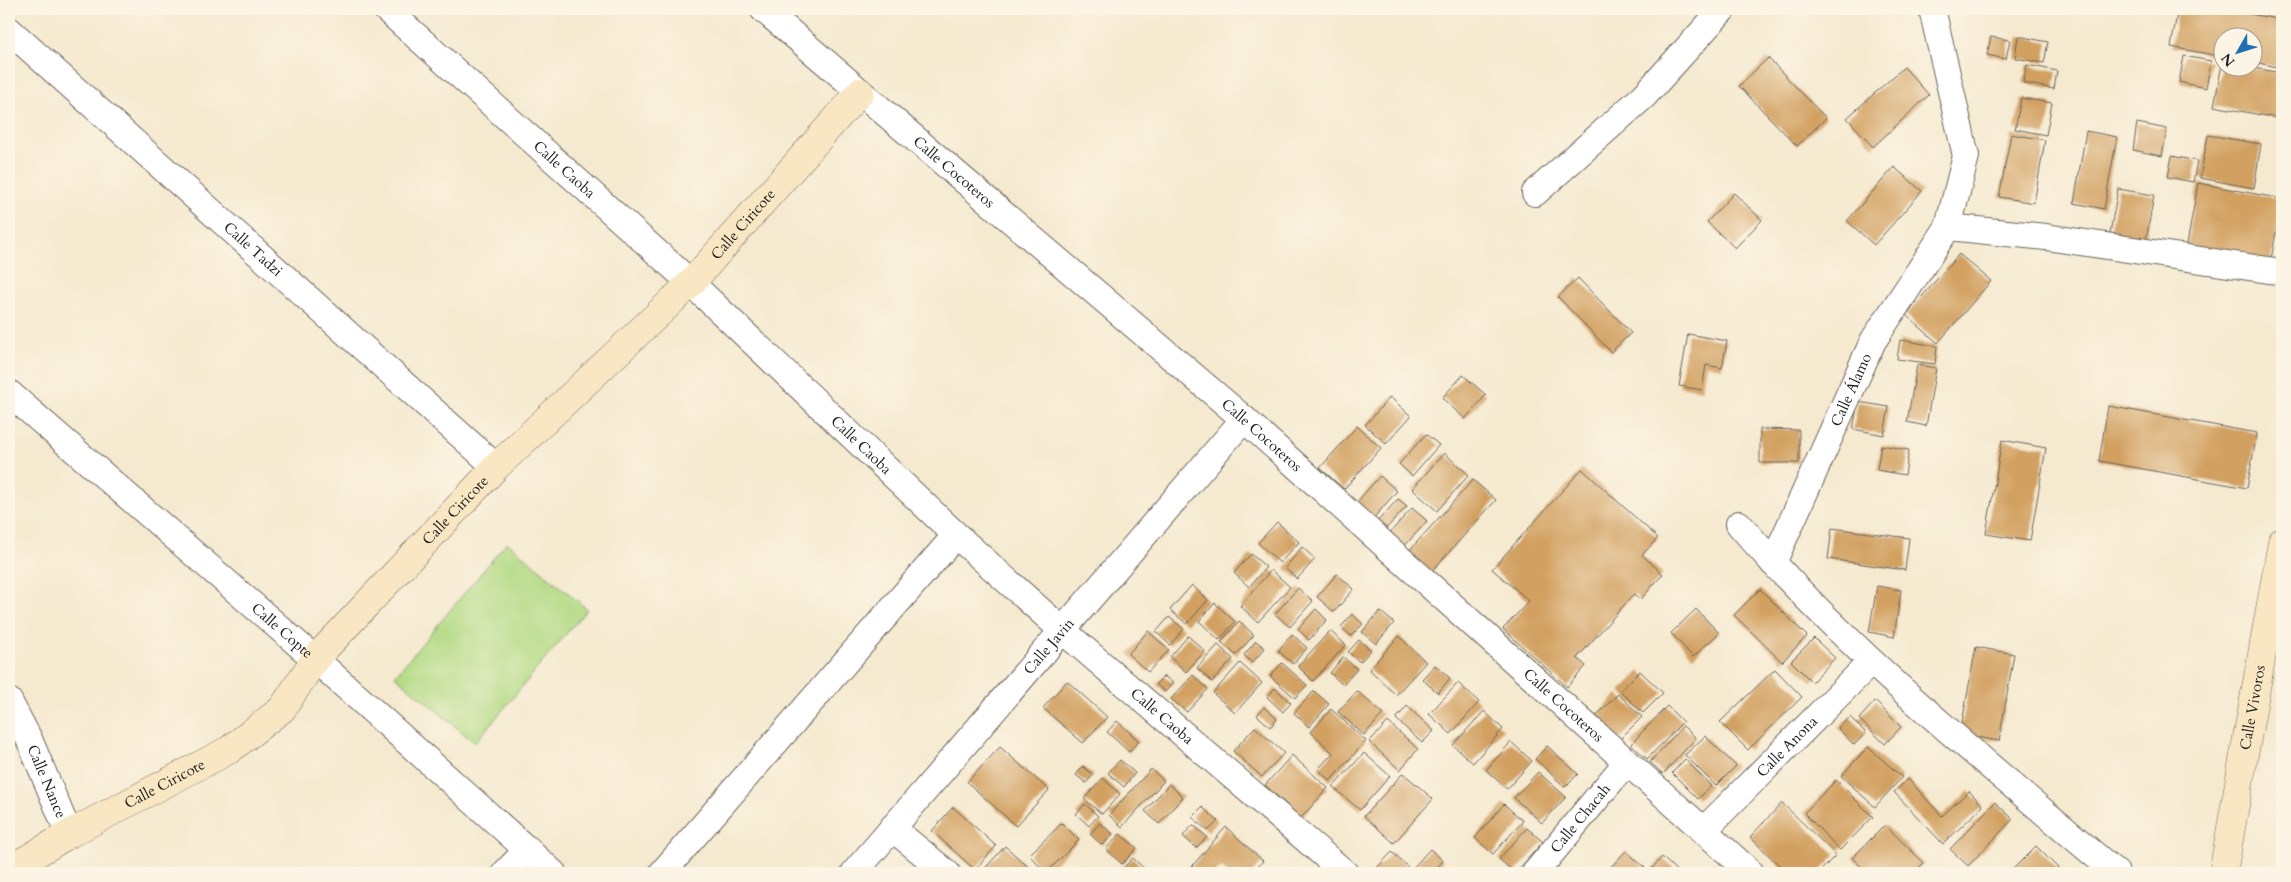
<svg xmlns="http://www.w3.org/2000/svg" width="2291" height="882" viewBox="0 0 2291 882" font-family="Cardo,serif">
  <style>
    .green { fill: #b2da84; stroke: #677b50 }
    .building { fill: #d2a061 }
    .lines { fill: none; stroke-linecap: round; stroke-linejoin: round }
    .street-casing { stroke: #68645b; stroke-width: 28 }
    .secondary-casing { stroke: #68645b; stroke-width: 29 }
    .street { stroke: #fff; stroke-width: 26 }
    .secondary { stroke: #f9e7c3; stroke-width: 28 }
    .labels { text-anchor: middle; dominant-baseline: central; stroke-width: 4; stroke-linejoin: round; paint-order: stroke }
    .street-label { font-size: 15px; fill: #1c1c1c; stroke: #fcf5e5 }
  </style>
  <rect width="100%" height="100%" fill="#fcf5e5"/>
  <filter id="ink" filterUnits="userSpaceOnUse"><feTurbulence type="fractalNoise" baseFrequency=".02" numOctaves="2"/><feDisplacementMap in="SourceGraphic" scale="10" xChannelSelector="R" yChannelSelector="G"/><feConvolveMatrix kernelMatrix="1 2 1 2 8 2 1 2 1" color-interpolation-filters="sRGB"/></filter>
  <filter id="wash" filterUnits="userSpaceOnUse"><feTurbulence type="fractalNoise" baseFrequency=".0096" numOctaves="4" result="noise"/><feDisplacementMap in="SourceGraphic" scale="20" xChannelSelector="R" yChannelSelector="G"/><feGaussianBlur stdDeviation="1.12" result="paint"/><feColorMatrix in="noise" values="0 0 0 0 0 0 0 0 0 0 0 0 0 0 0 0 0 1.4 0 .05"/><feComposite in="paint" operator="in"/></filter>
  <g filter="url(#wash)">
    <rect width="100%" height="100%" fill="#f5e9cf"/>
    <path class="green" d="M507,542L587,609L475,743L395,676Z"/>
    <g id="blocks">
      <path class="building" d="M2178,9H2222L2277,19L2279,9H2282V68L2254,62V38H2224V57L2171,47Z
        M2018,36L2048,42L2044,63L2015,58Z
        M1991,37L2010,40L2006,59L1987,55Z
        M2184,56L2211,61L2206,88L2179,82Z
        M1768,58L1826,118L1797,146L1739,86Z
        M2223,59L2224,68H2253L2282,73V119L2214,106Z
        M2027,65L2057,71L2054,89L2023,83Z
        M1904,67L1929,95L1873,147L1847,118Z
        M2021,98L2052,103L2046,135L2015,129Z
        M2137,123L2167,129L2162,156L2133,150Z
        M2086,131L2117,137L2104,209L2074,203Z
        M2011,134L2045,140L2034,203L1999,197Z
        M2208,135L2261,144L2254,188L2200,178Z
        M2172,156L2197,161L2193,182L2168,177Z
        M1894,167L1922,191L1874,245L1847,221Z
        M2198,183L2282,199L2270,265L2186,250Z
        M2118,189L2154,195L2145,246L2109,239Z
        M1734,193L1762,220L1735,248L1707,222Z
        M1959,254L1991,281L1938,343L1906,315Z
        M1578,278L1631,333L1611,352L1558,297Z
        M1688,334L1727,341L1722,368L1706,365L1702,390L1679,386Z
        M1900,340L1937,346L1935,364L1897,359Z
        M1917,365L1936,368L1926,426L1907,422Z
        M1463,375L1486,395L1465,419L1442,398Z
        M1390,397L1411,416L1386,444L1365,425Z
        M1858,402L1889,407L1884,435L1853,429Z
        M2108,406L2257,433L2247,488L2099,461Z
        M1357,426L1381,448L1344,489L1320,468Z
        M1760,429L1799,430V463H1760Z
        M1426,434L1439,445L1412,476L1399,464Z
        M2002,440L2046,448L2030,541L1986,534Z
        M1881,445L1909,450L1905,475L1877,470Z
        M1444,453L1469,475L1437,511L1412,489Z
        M1582,469L1658,538L1642,555L1663,574L1640,600L1634,594L1577,658L1586,666L1567,687L1503,629L1529,601L1492,569Z
        M1380,476L1397,491L1371,521L1354,505Z
        M1473,480L1496,500L1431,572L1408,552Z
        M1398,499L1407,506L1384,531L1376,523Z
        M1412,508L1427,521L1401,550L1386,537Z
        M1277,522L1299,542L1280,563L1258,543Z
        M1832,528L1909,538L1905,570L1828,559Z
        M1302,547L1315,559L1297,579L1285,568Z
        M1251,554L1266,567L1249,587L1234,573Z
        M1271,570L1290,587L1258,622L1240,606Z
        M1337,574L1354,589L1334,612L1317,597Z
        M1192,585L1208,600L1187,624L1170,610Z
        M1877,586L1901,590L1894,637L1869,632Z
        M1298,588L1313,601L1290,627L1275,614Z
        M1760,589L1807,636L1782,662L1734,615Z
        M1215,603L1235,622L1219,640L1199,621Z
        M1316,609L1327,620L1309,640L1298,629Z
        M1696,609L1719,633L1693,657L1671,633Z
        M1380,611L1394,623L1376,644L1362,632Z
        M1352,614L1363,624L1351,636L1341,627Z
        M1169,617L1184,629L1170,645L1156,632Z
        M1239,621L1254,635L1236,655L1221,642Z
        M1148,631L1169,650L1148,672L1128,654Z
        M1330,631L1346,645L1313,681L1298,666Z
        M1292,634L1307,648L1293,664L1278,651Z
        M1188,636L1205,651L1186,672L1170,657Z
        M1399,636L1426,662L1396,695L1369,669Z
        M1814,638L1835,658L1812,682L1791,661Z
        M1359,640L1371,650L1360,662L1348,652Z
        M1256,641L1265,648L1252,663L1244,655Z
        M1218,645L1233,659L1212,682L1197,668Z
        M1976,647L2014,654L1999,741L1960,734Z
        M1343,657L1357,669L1343,685L1330,673Z
        M1240,663L1262,683L1235,713L1213,693Z
        M1282,663L1307,685L1295,698L1270,676Z
        M1435,665L1450,678L1438,693L1422,679Z
        M1775,669L1802,697L1748,750L1720,722Z
        M1640,671L1663,693L1643,713L1620,691Z
        M1193,675L1208,689L1187,712L1171,699Z
        M1164,676L1173,683L1165,692L1156,684Z
        M1067,681L1107,717L1083,743L1043,708Z
        M1458,683L1479,702L1451,734L1429,714Z
        M1275,688L1291,703L1283,712L1267,697Z
        M1314,691L1329,704L1309,727L1294,713Z
        M1357,691L1383,714L1364,735L1338,712Z
        M1618,694L1642,717L1619,740L1595,717Z
        M1875,701L1901,727L1885,744L1859,719Z
        M1407,706L1434,731L1422,743L1396,719Z
        M1667,706L1683,722L1647,759L1631,744Z
        M1264,707L1277,719L1270,727L1257,715Z
        M1331,709L1366,741L1330,781L1318,769L1333,753L1311,732Z
        M1484,711L1503,729L1473,763L1453,745Z
        M1850,717L1866,733L1854,745L1838,728Z
        M1117,721L1139,741L1129,752L1107,732Z
        M1388,722L1418,749L1400,770L1369,742Z
        M1683,726L1696,738L1663,774L1650,762Z
        M1255,727L1284,753L1262,777L1233,751Z
        M1705,736L1736,766L1716,786L1685,755Z
        M1511,742L1532,761L1507,789L1486,770Z
        M1547,746L1578,774L1565,787L1535,759Z
        M1000,747L1049,790L1016,826L967,782Z
        M1868,747L1902,777L1875,807L1841,776Z
        M1364,753L1390,776L1360,810L1333,787Z
        M1292,755L1328,788L1301,818L1265,785Z
        M1685,759L1711,786L1698,799L1672,773Z
        M1120,760L1135,773L1124,787L1108,773Z
        M1083,766L1093,775L1086,783L1076,775Z
        M1151,769L1164,781L1122,827L1109,815Z
        M1538,772L1566,797L1542,823L1514,798Z
        M1403,773L1433,799L1394,843L1364,816Z
        M1103,778L1120,794L1102,814L1084,799Z
        M1908,779L1942,816L1969,791L1983,806L1943,844L1894,792Z
        M1836,780L1873,817L1840,850L1804,813Z
        M1169,784L1183,797L1159,824L1145,811Z
        M1995,802L2013,819L1968,866L1950,849Z
        M1782,803L1836,855L1818,873H1787L1750,837Z
        M1085,804L1098,816L1089,826L1076,814Z
        M1504,804L1523,821L1493,854L1475,838Z
        M953,807L996,846L975,870L932,831Z
        M1202,807L1218,821L1208,831L1192,817Z
        M1062,823L1079,840L1046,873L1029,855Z
        M1100,823L1113,834L1102,845L1090,834Z
        M1193,825L1207,837L1196,848L1183,836Z
        M1885,825L1924,863L1913,873H1868L1852,858Z
        M1226,827L1263,861L1252,873H1228L1221,867L1216,873H1186Z
        M1527,828L1543,842L1515,873L1499,859Z
        M1120,834L1137,848L1122,864L1106,849Z
        M1005,846L1035,873H981Z
        M2036,846L2061,871L2059,873H2009Z
        M1430,849L1443,861L1432,873H1417L1412,869Z
        M1626,851L1645,868L1641,873H1605Z
        M1392,852L1409,868L1404,873H1372Z
        M1662,857L1679,873H1648Z
        M1133,858L1149,873H1118Z"/>
    </g>
  </g>
  <g filter="url(#ink)">
    <use href="#blocks" fill-opacity="0" stroke="#68645b" stroke-width="1"/>
    <g class="lines">
      <defs>
        <g id="street">
          <path id="s1" d="M386,9L691,283L956,535L1062,630L1345,873"/>
          <path id="s2" d="M763,9L1244,419L1751,873"/>
          <path id="s3" d="M9,30L496,467"/>
          <path d="M1535,193L1644,96L1723,9"/>
          <path d="M1948,227L2046,237L2282,272"/>
          <path id="s4" d="M9,393L315,659L553,873"/>
          <path d="M1739,524C1850,655 1986,762 2116,873"/>
          <path id="s5" d="M1773,563L1873,341L1948,227L1966,156L1932,9"/>
          <path id="s6" d="M9,701L29,739L69,834"/>
          <path d="M892,828L947,873"/>
          <path id="s7" d="M1703,831L1870,663"/>
          <path d="M505,873L528,849"/>
          <path d="M662,873L956,535"/>
          <path id="s8" d="M854,873L1244,419"/>
          <path id="s9" d="M1535,873L1626,763"/>
        </g>
        <g id="secondary">
          <path id="s10" d="M9,870L69,834L229,750L282,709L315,659L496,467L691,283L860,92"/>
          <path id="s11" d="M2223,873L2282,542"/>
        </g>
      </defs>
      <use href="#street" class="street-casing"/>
      <use href="#secondary" class="secondary-casing"/>
      <use href="#street" class="street"/>
      <use href="#secondary" class="secondary"/>
    </g>
  </g>
  <g class="labels">
    <g class="street-label">
      <text stroke="none"><textPath href="#s1" startOffset="240">Calle Caoba</textPath></text>
      <text stroke="none"><textPath href="#s2" startOffset="251">Calle Cocoteros</textPath></text>
      <text stroke="none"><textPath href="#s10" startOffset="988">Calle Ciricote</textPath></text>
      <text stroke="none"><textPath href="#s3" startOffset="328">Calle Tadzi</textPath></text>
      <text stroke="none"><textPath href="#s5" startOffset="190">Calle Álamo</textPath></text>
      <text stroke="none"><textPath href="#s2" startOffset="656">Calle Cocoteros</textPath></text>
      <text stroke="none"><textPath href="#s1" startOffset="645">Calle Caoba</textPath></text>
      <text stroke="none"><textPath href="#s10" startOffset="582">Calle Ciricote</textPath></text>
      <text stroke="none"><textPath href="#s4" startOffset="362">Calle Copte</textPath></text>
      <text stroke="none"><textPath href="#s8" startOffset="299">Calle Javin</textPath></text>
      <text stroke="none"><textPath href="#s2" startOffset="1061">Calle Cocoteros</textPath></text>
      <text stroke="none"><textPath href="#s11" startOffset="168">Calle Vivoros</textPath></text>
      <text stroke="none"><textPath href="#s1" startOffset="1050">Calle Caoba</textPath></text>
      <text stroke="none"><textPath href="#s7" startOffset="119">Calle Anona</textPath></text>
      <text stroke="none"><textPath href="#s6" startOffset="89">Calle Nance</textPath></text>
      <text stroke="none"><textPath href="#s10" startOffset="178">Calle Ciricote</textPath></text>
      <text stroke="none"><textPath href="#s9" startOffset="71">Calle Chacah</textPath></text>
    </g>
  </g>
  <rect width="2291" height="882" fill="none" stroke="#fcf5e5" stroke-width="30"/>
  <g transform="translate(2238 52) rotate(231)"><circle r="24" fill="#fcf5e5" stroke="#a29e95"/>
  <path d="M0-4L9 19L0 12L-9 19Z" fill="#1f6fb2"/>
  <text y="-8" font-size="14" font-weight="bold" text-anchor="middle" fill="#1c1c1c">N</text>
  </g>
</svg>
